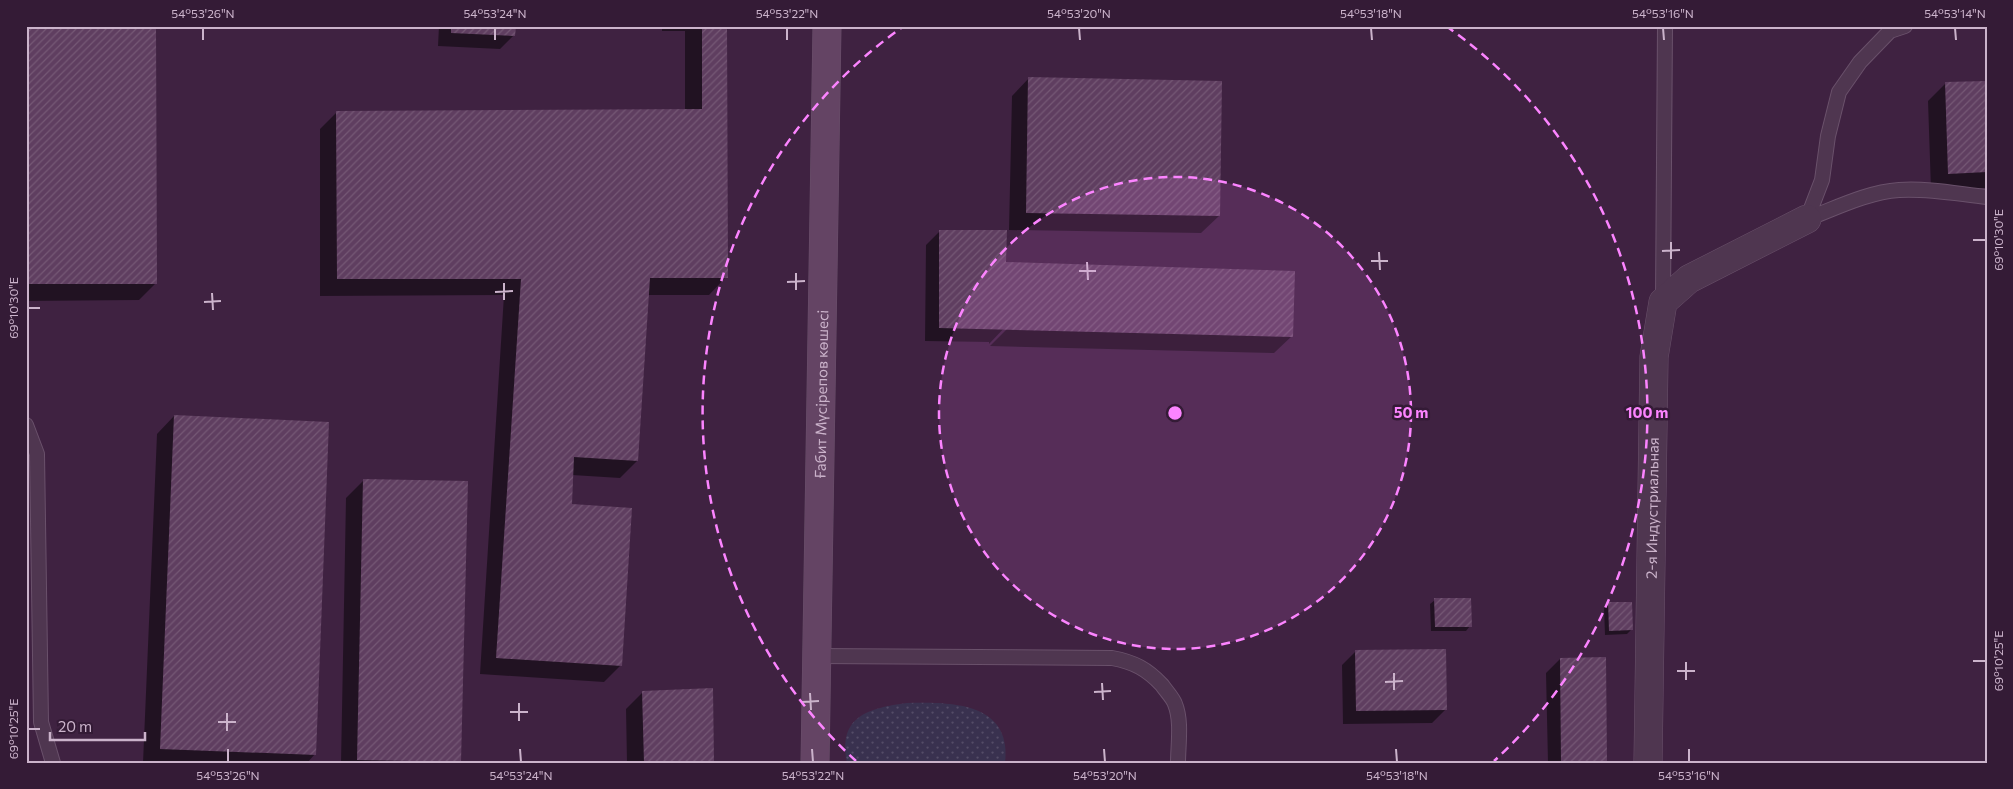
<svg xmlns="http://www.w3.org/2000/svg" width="2013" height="789" viewBox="0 0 2013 789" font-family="Commissioner,sans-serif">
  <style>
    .grass { fill: url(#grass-dots) }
    .shadow { fill: #0007 }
    .building { fill: url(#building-hatch) }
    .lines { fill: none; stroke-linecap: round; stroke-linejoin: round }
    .lane-casing { stroke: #6a516b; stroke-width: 16 }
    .street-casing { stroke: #6a516b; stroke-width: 29 }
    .secondary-casing { stroke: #6a516b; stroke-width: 29 }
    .lane { stroke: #4f3650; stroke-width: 14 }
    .street { stroke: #4f3650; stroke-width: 28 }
    .secondary { stroke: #644464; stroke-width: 28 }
    .ticks { fill: none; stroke: #cbb3cb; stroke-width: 2 }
    .ring { fill: none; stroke: #fc84ff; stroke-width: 2.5; stroke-dasharray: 9 6 }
    .labels { text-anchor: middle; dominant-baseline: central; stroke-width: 5; stroke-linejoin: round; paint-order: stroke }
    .street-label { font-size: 15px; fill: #cbb3cb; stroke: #341b36 }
    .centre { fill: #fc84ff; stroke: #341b36; stroke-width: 2.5 }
    .ring-label { font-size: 15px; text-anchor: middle; font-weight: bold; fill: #fc84ff; stroke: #341b36; stroke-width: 5; stroke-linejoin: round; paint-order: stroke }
    .neatline { fill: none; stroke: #cbb3cb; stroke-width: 2 }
    .ticks-label { font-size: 12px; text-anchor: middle; fill: #cbb3cb }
  </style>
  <defs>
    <pattern id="grass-dots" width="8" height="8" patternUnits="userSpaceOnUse" patternTransform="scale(1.25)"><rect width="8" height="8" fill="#39314f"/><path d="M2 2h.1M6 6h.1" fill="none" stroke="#544c67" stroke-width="1.8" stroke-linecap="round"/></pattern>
    <pattern id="building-hatch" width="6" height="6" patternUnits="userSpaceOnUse" patternTransform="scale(1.25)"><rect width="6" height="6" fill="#5f3e60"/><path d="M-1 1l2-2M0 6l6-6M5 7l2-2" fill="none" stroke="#755875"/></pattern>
  </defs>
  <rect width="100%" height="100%" fill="#3f2241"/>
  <path class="grass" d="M907,703C951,702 1012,702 1005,763H847C837,716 869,708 907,703Z"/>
  <path class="shadow" d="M26,26L156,283L139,300L26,301Z
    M439,26H514V35L500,49L438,46Z
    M662,26H730L726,31V277L709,295H648L637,461L620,478L572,475L570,505L621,665L604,682L480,674L504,295L320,296V129L337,112L685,110V31H662Z
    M1041,26H1106L1105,28Z
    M1029,78L1219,216L1201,233L1009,230L1012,96Z
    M1987,82V188L1931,190L1928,101L1945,84Z
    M940,231L1005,266L1292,336L1274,353L990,346L1011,325L1009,323L989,344V342L925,341L926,245Z
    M174,416L315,754L307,763H143L157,434Z
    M364,480L460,762L459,763H341L346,498Z
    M1435,600L1470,626L1466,631H1431L1430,604Z
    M1609,604L1631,630L1627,634L1605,635L1604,608Z
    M1356,651L1446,709L1432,723L1343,724L1342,665Z
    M1560,659L1606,763H1548L1546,673Z
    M643,692L713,763H627L626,709Z"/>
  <path class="building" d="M26,26H156L157,284H26Z
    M451,26H516L515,36L451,33Z
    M702,26H727L728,278H650L638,461L574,457L572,504L632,508L622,666L496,658L521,279H337L336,111L702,109Z
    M1028,77L1222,81L1220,216L1026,213Z
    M1987,81V172L1948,174L1945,82Z
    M939,230H1007L1006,262L1295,271L1293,337L939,328Z
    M174,415L329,422L316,755L160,749Z
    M363,479L468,481L461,762L357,760Z
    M1434,598H1471L1472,627H1435Z
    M1608,602H1632L1633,630L1609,631Z
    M1446,649L1447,710L1356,711L1355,650Z
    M1606,657L1607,763H1561L1560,658Z
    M713,688L714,763H644L642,691Z"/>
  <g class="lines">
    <defs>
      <path id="lane" d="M1807,219L1822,180L1828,136L1839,92L1860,62L1890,31L1905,26
        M1807,219C1836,208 1868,192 1899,190C1928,188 1958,194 1987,197
        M1663,300L1665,26
        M26,425L37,454L41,722L53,763
        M816,656L1112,658C1134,662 1147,669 1162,685C1166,691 1173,698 1175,704C1182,721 1178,745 1178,763"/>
      <g id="street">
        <path id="s1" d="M1648,763L1654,357L1663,302L1689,279L1807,219"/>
      </g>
      <g id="secondary">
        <path id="s2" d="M815,763L827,26"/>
      </g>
    </defs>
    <use href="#lane" class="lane-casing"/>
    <use href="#street" class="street-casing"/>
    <use href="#secondary" class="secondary-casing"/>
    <use href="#lane" class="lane"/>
    <use href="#street" class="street"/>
    <use href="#secondary" class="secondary"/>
  </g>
  <path class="ticks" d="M203,28V40M495,28V40M787,28V40M1079,28L1080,40M1371,28L1372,40M1663,28L1664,40M1955,28L1956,40M1973,240H1986M1671,242V259M1662,251L1680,250M1379,252L1380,270M1371,261H1388M1087,262L1088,280M1079,271H1096M796,273V290M787,282L805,281M504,283V300M495,292L513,291M212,293L213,310M204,302L221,301M28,308H40M1973,661H1986M1686,662V680M1677,671H1695M1394,673V690M1385,682L1403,681M1102,683L1103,700M1094,692L1111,691M810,693L811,710M802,702L819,701M519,703V721M510,712H528M227,713V731M218,722H236M28,729H40M228,749V762M520,749L521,762M812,749L813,762M1104,749L1105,762M1396,749L1397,762M1689,749V762"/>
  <circle cx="1175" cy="413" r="236" fill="#fc84ff" fill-opacity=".12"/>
  <g class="ring">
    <circle cx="1175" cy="413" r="236"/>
    <path d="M856 761A472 472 0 0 1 904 26M1446 26A472 472 0 0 1 1494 761"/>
  </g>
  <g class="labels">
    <g class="street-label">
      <text stroke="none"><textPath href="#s2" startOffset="369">Ғабит Мүсірепов көшесі</textPath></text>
      <text stroke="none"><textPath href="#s1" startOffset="255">2-я Индустриальная</textPath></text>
    </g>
  </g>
  <circle cx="1175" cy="413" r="8" class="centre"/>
  <g class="ring-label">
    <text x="1411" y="418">50 m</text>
    <text x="1647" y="418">100 m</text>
  </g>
  <rect width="2013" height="789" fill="none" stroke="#341b36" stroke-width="55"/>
  <path d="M50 732v8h95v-8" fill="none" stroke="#cbb3cb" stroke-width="2.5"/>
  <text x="58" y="732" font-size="15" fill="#cbb3cb" stroke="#341b36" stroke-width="4" paint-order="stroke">20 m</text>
  <rect x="28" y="28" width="1958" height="734" class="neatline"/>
  <g class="ticks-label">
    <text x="203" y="18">54°53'26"N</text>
    <text x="495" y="18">54°53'24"N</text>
    <text x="787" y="18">54°53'22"N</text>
    <text x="1079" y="18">54°53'20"N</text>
    <text x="1371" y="18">54°53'18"N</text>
    <text x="1663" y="18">54°53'16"N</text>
    <text x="1955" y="18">54°53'14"N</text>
    <text transform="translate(1999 240) rotate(-90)" y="4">69°10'30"E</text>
    <text transform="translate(14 308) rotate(-90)" y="4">69°10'30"E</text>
    <text transform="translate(1999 661) rotate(-90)" y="4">69°10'25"E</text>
    <text transform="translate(14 729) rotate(-90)" y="4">69°10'25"E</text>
    <text x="228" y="780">54°53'26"N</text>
    <text x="521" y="780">54°53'24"N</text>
    <text x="813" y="780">54°53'22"N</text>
    <text x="1105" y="780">54°53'20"N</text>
    <text x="1397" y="780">54°53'18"N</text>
    <text x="1689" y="780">54°53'16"N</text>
  </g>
</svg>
